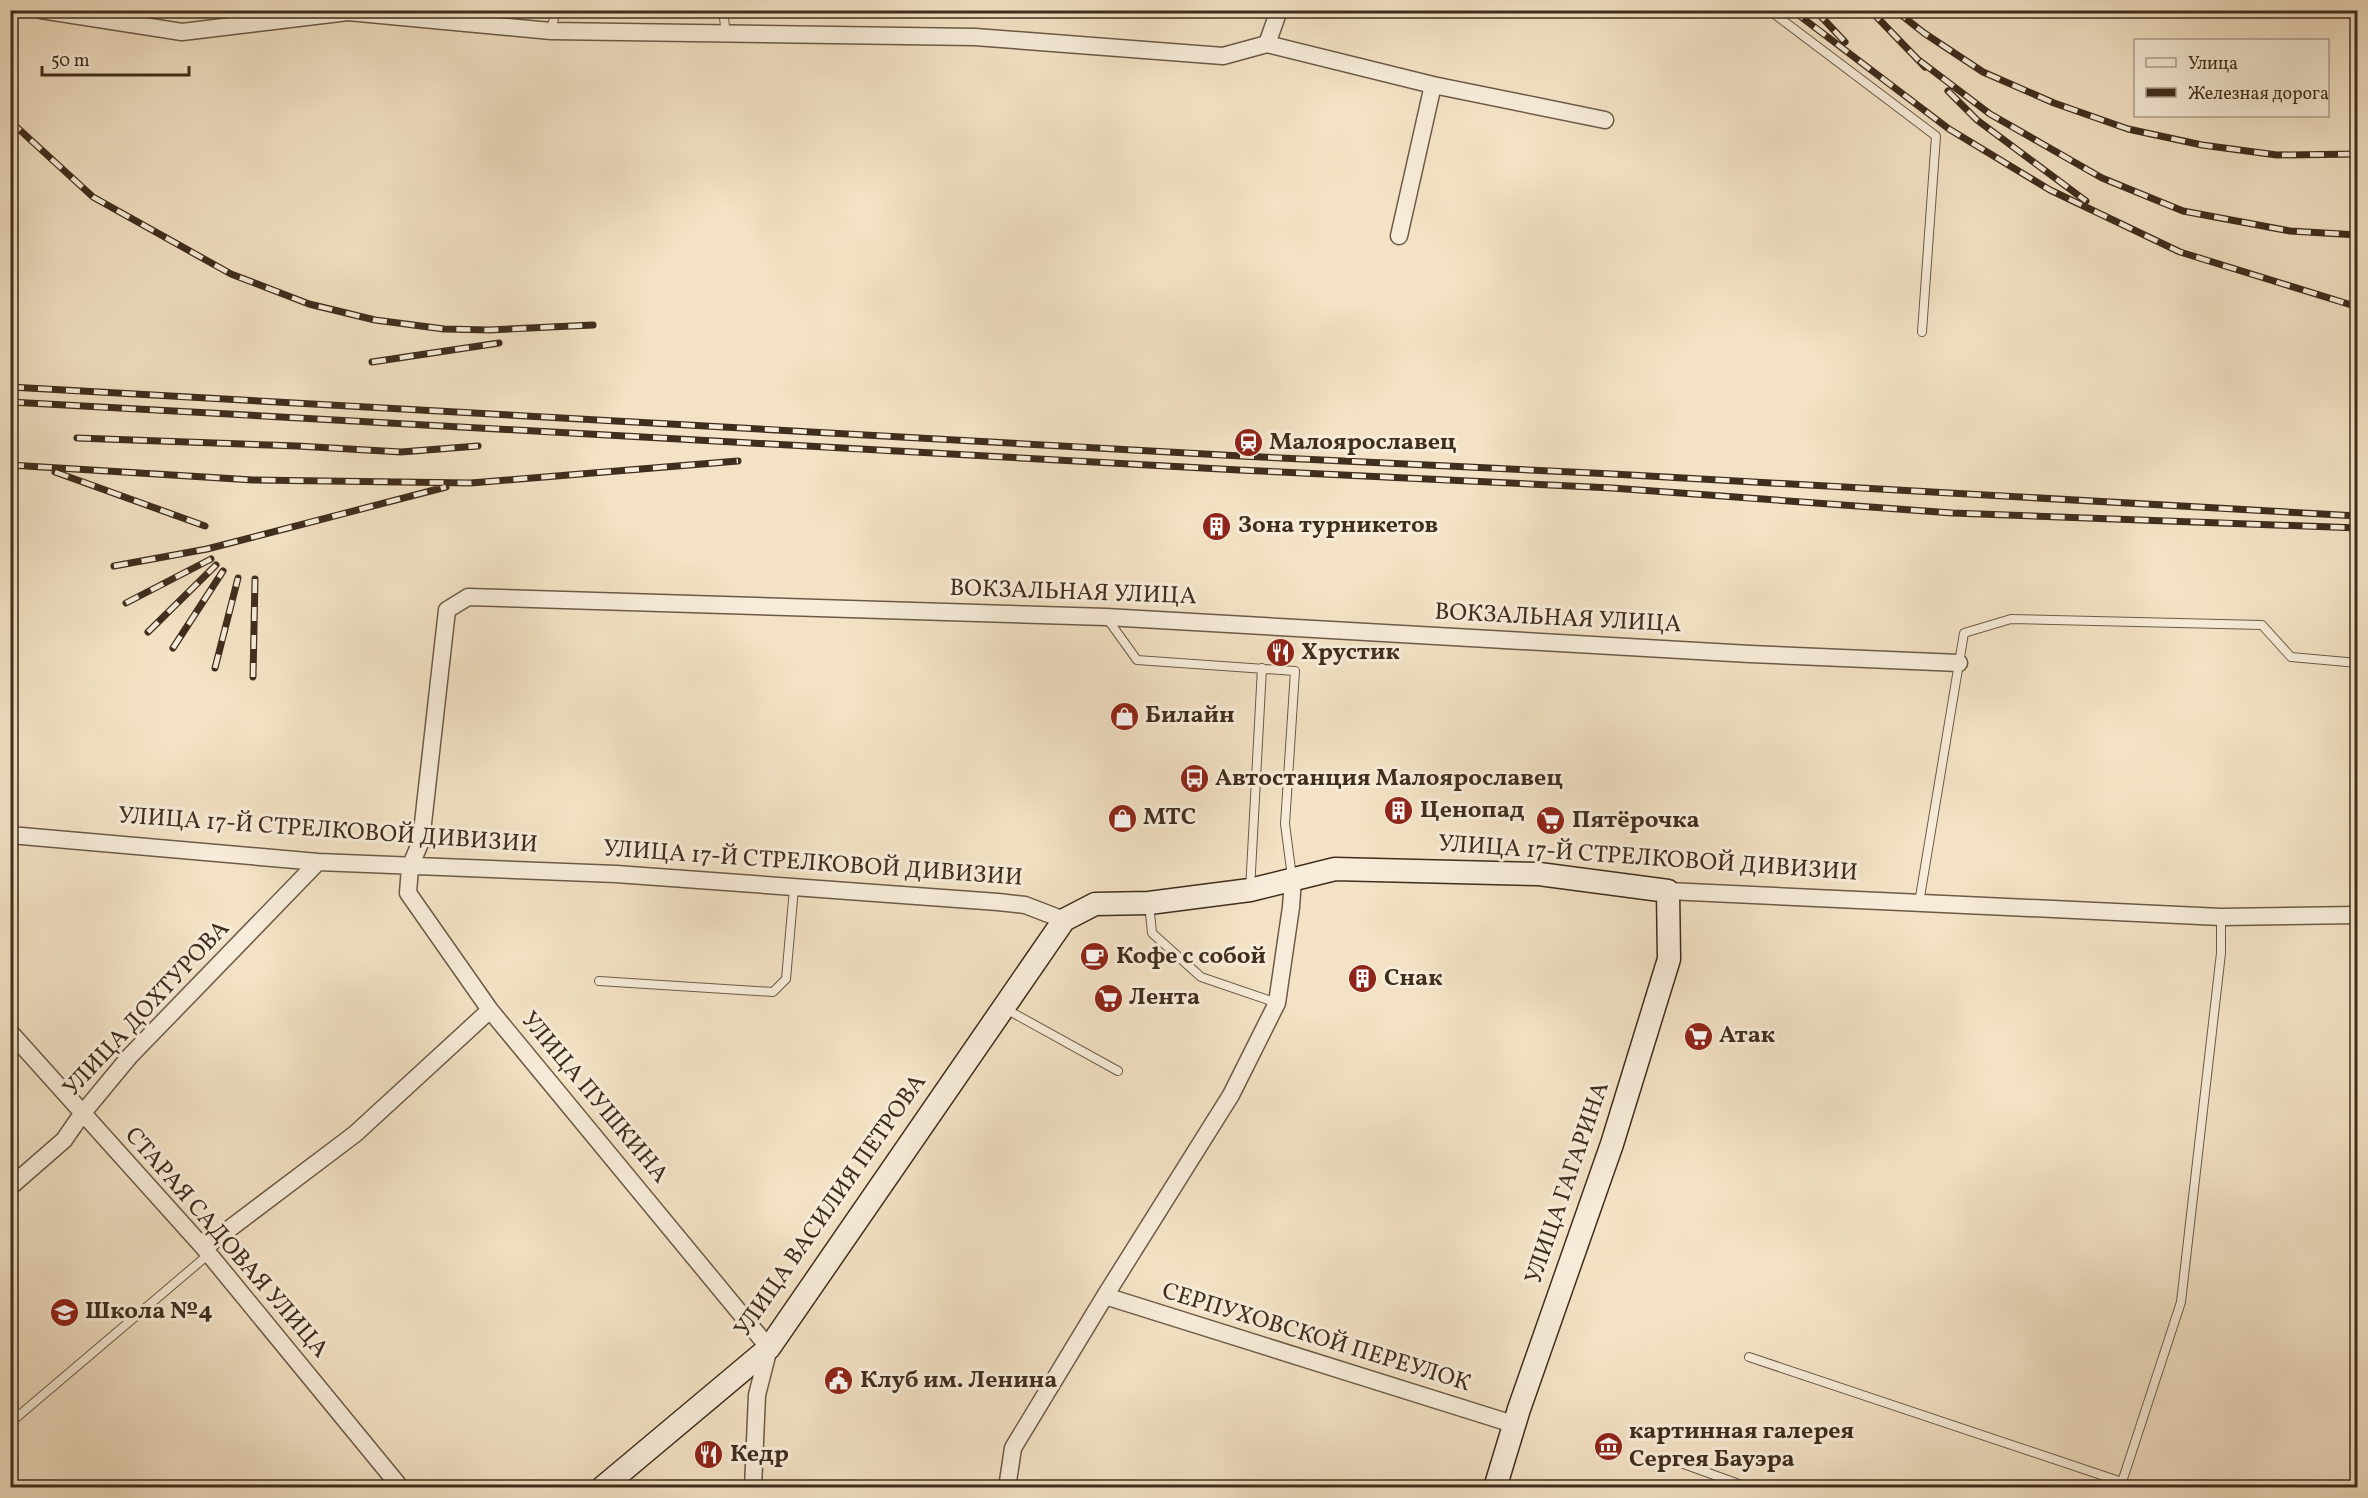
<svg xmlns="http://www.w3.org/2000/svg" width="2368" height="1498" viewBox="0 0 2368 1498" font-family="Vollkorn,serif">
  <style>
    .lines { fill: none; stroke-linecap: round; stroke-linejoin: round }
    .lane-casing { stroke: #6c5a47; stroke-width: 10 }
    .street-casing { stroke: #6c5a47; stroke-width: 19 }
    .secondary-casing { stroke: #3f2d1d; stroke-width: 25 }
    .lane { stroke: #f7ecd9; stroke-width: 8 }
    .street { stroke: #f7ecd9; stroke-width: 16 }
    .secondary { stroke: #f7ecd9; stroke-width: 22 }
    .rail-casing { stroke: #3f2d1d; stroke-width: 7 }
    .rail { stroke: #f7ecd9; stroke-width: 4.5; stroke-dasharray: 14; stroke-linecap: butt }
    .labels { text-anchor: middle; dominant-baseline: central; stroke-width: 6; stroke-linejoin: round; paint-order: stroke }
    .poi-label { font-size: 24px; font-weight: bold; fill: #3f2d1d; stroke: #f7ecd9; text-anchor: start }
    .street-label { font-size: 24px; fill: #3f2d1d; stroke: #f7ecd9 }
  </style>
  <rect width="100%" height="100%" fill="#f3e2c5"/>
  <filter id="stains"><feTurbulence type="fractalNoise" baseFrequency=".00333" numOctaves="4"/><feColorMatrix values="0 0 0 0 .2 0 0 0 0 .09 0 0 0 0 .02 0 0 0 .5 -.17"/></filter>
  <radialGradient id="worn" r=".72"><stop offset=".6" stop-color="#630" stop-opacity="0"/><stop offset="1" stop-color="#630" stop-opacity=".3"/></radialGradient>
  <g class="lines">
    <defs>
      <path id="lane" d="M723,10L726,34
        M1769,10L1936,136L1922,332
        M551,31L556,10
        M1106,617L1137,660L1295,671L1285,824L1292,877
        M1250,890L1262,668
        M1149,903L1152,933L1201,977L1277,1003
        M1919,903L1964,633L2011,619L2262,625L2291,657L2358,663
        M599,981L773,992L786,979L794,888
        M1004,1008L1118,1071
        M1749,1357L2122,1482
        M10,1423L209,1254
        M1667,1458L1750,1488
        M2120,1488L2181,1302L2221,953V917"/>
      <path id="street" d="M41,10L182,32L348,12L551,31L975,37L1223,56L1267,44L1433,85L1399,236
        M1267,44L1279,10
        M1433,85L1605,120
        M10,835L318,862L616,874L998,902L1025,905L1064,920
        M1668,891L2221,917L2358,915
        M10,1032L204,1248L401,1488
        M10,1187L64,1140L82,1114L130,1056L318,862
        M204,1248L355,1134L490,1010
        M1105,1296L1513,1424
        M753,1488L757,1395L769,1348L490,1010L408,893L410,867L421,841L447,610L468,597L1106,617L1750,654L1959,663
        M1007,1488L1013,1448L1105,1296L1231,1095L1277,1003L1291,907L1293,878"/>
      <path id="secondary" d="M602,1488L769,1348L1064,920L1095,904L1149,903L1250,890L1335,869L1539,874L1668,891L1669,959L1612,1144L1519,1409L1495,1488"/>
    </defs>
    <use href="#lane" class="lane-casing"/>
    <use href="#street" class="street-casing"/>
    <use href="#secondary" class="secondary-casing"/>
    <use href="#lane" class="lane"/>
    <use href="#street" class="street"/>
    <use href="#secondary" class="secondary"/>
    <defs>
      <path id="rail" d="M1792,10L1949,129L2050,190L2180,252L2358,307
        M1815,10L1845,42
        M1870,10L1925,67
        M1895,10L1924,33L1983,72L2054,103L2128,129L2202,145L2277,155L2358,154
        M1920,61L1990,114L2102,178L2183,211L2290,231L2358,235
        M1948,91L1977,120L2086,201
        M10,121L93,197L231,274L309,304L375,320L444,329L489,330L593,325
        M372,362L499,343
        M10,387L1241,456L1613,474L2358,516
        M10,402L1239,470L1612,488L1952,513L2358,528
        M77,438L297,446L401,452L478,446
        M10,465L253,480L471,483L738,461
        M55,472L205,526
        M114,566L207,549L446,487
        M126,603L211,559
        M148,632L216,565
        M173,648L223,571
        M215,668L238,578
        M253,677L255,579"/>
    </defs>
    <use href="#rail" class="rail-casing"/>
    <use href="#rail" class="rail"/>
  </g>
  <defs>
    <symbol id="station-disc" viewBox="-11 -11 22 22"><circle r="9.5" fill="#8f2418" stroke="#f7ecd9"/><path d="M-3-6H3Q5-6 5-4V2Q5 4 3 4L4.5 6H3L1.5 4h-3L-3 6H-4.5L-3 4Q-5 4-5 2V-4Q-5-6-3-6ZM-3.5-4v3h7v-3ZM-3.5 1v1.5H-2V1ZM2 1v1.5H3.5V1Z" fill="#fff"/></symbol>
    <symbol id="building-disc" viewBox="-11 -11 22 22"><circle r="9.5" fill="#8f2418" stroke="#f7ecd9"/><path d="M-4-6H4V6H1V3H-1V6H-4ZM-2.5-4.3h1.7v1.8h-1.7ZM.8-4.3h1.7v1.8H.8ZM-2.5-1h1.7V.8h-1.7ZM.8-1h1.7V.8H.8Z" fill="#fff"/></symbol>
    <symbol id="restaurant-disc" viewBox="-11 -11 22 22"><circle r="9.5" fill="#8f2418" stroke="#f7ecd9"/><path d="M-5-6h1v4h1v-4h1v4h1v-4h1v5L-1.5 .5V6h-2V.5L-5-1ZM5-6V6H3V1.5H1.5Q1.5-4 5-6Z" fill="#fff"/></symbol>
    <symbol id="shop-disc" viewBox="-11 -11 22 22"><circle r="9.5" fill="#8f2418" stroke="#f7ecd9"/><path d="M-5-2.5h2.3a2.7 3.5 0 0 1 5.4 0H5L5.5 6h-11ZM-1.5-2.5h3a1.5 2.3 0 0 0-3 0Z" fill="#fff"/></symbol>
    <symbol id="bus-disc" viewBox="-11 -11 22 22"><circle r="9.5" fill="#8f2418" stroke="#f7ecd9"/><path d="M-5-6H5V4H4V6H2V4H-2V6H-4V4H-5ZM-3.5-4V0h7V-4ZM-3.5 1.2v1.5H-2V1.2ZM2 1.2v1.5H3.5V1.2Z" fill="#fff"/></symbol>
    <symbol id="supermarket-disc" viewBox="-11 -11 22 22"><circle r="9.5" fill="#8f2418" stroke="#f7ecd9"/><path d="M-6-5.5h2.5l.6 2H6L4.5 2H-2.5L-4.4-4H-6ZM-1.5 3.2a1.3 1.3 0 1 0 .1 0ZM3 3.2a1.3 1.3 0 1 0 .1 0Z" fill="#fff"/></symbol>
    <symbol id="cafe-disc" viewBox="-11 -11 22 22"><circle r="9.5" fill="#8f2418" stroke="#f7ecd9"/><path d="M-5.5-4.5H6V0H3Q3 3.5 0 3.5H-2.5Q-5.5 3.5-5.5 0ZM3-3.2v2h1.7v-2ZM-6 4.5H4V6H-6Z" fill="#fff"/></symbol>
    <symbol id="school-disc" viewBox="-11 -11 22 22"><circle r="9.5" fill="#8f2418" stroke="#f7ecd9"/><path d="M0-5L7-2L0 1L-7-2ZM-4 1L0 2.5L4 1V4Q0 6-4 4Z" fill="#fff"/></symbol>
    <symbol id="civic-disc" viewBox="-11 -11 22 22"><circle r="9.5" fill="#8f2418" stroke="#f7ecd9"/><path d="M-.6-6.5H3V-4.5H.6V-3L4-1V1h2V6H-6V1h2V-1L-.6-3ZM-1.2 2.5V6h2.4V2.5Z" fill="#fff"/></symbol>
    <symbol id="museum-disc" viewBox="-11 -11 22 22"><circle r="9.5" fill="#8f2418" stroke="#f7ecd9"/><path d="M0-6L6-3V-2H-6V-3ZM-5-1h2V3h-2ZM-1-1h2V3h-2ZM3-1h2V3H3ZM-6 4H6V6H-6Z" fill="#fff"/></symbol>
  </defs>
  <g fill-rule="evenodd">
    <use href="#station-disc" x="1232" y="426" width="33" height="33"/>
    <use href="#building-disc" x="1200" y="510" width="33" height="33"/>
    <use href="#restaurant-disc" x="1264" y="636" width="33" height="33"/>
    <use href="#shop-disc" x="1108" y="700" width="33" height="33"/>
    <use href="#bus-disc" x="1178" y="762" width="33" height="33"/>
    <use href="#building-disc" x="1382" y="794" width="33" height="33"/>
    <use href="#shop-disc" x="1106" y="802" width="33" height="33"/>
    <use href="#supermarket-disc" x="1534" y="804" width="33" height="33"/>
    <use href="#cafe-disc" x="1078" y="940" width="33" height="33"/>
    <use href="#building-disc" x="1346" y="962" width="33" height="33"/>
    <use href="#supermarket-disc" x="1092" y="982" width="33" height="33"/>
    <use href="#supermarket-disc" x="1682" y="1020" width="33" height="33"/>
    <use href="#school-disc" x="48" y="1296" width="33" height="33"/>
    <use href="#civic-disc" x="822" y="1364" width="33" height="33"/>
    <use href="#museum-disc" x="1592" y="1430" width="33" height="33"/>
    <use href="#restaurant-disc" x="692" y="1438" width="33" height="33"/>
  </g>
  <g class="labels">
    <g class="poi-label">
      <text x="1269" y="443">Малоярославец</text>
      <text x="1238" y="526">Зона турникетов</text>
      <text x="1301" y="653">Хрустик</text>
      <text x="1145" y="716">Билайн</text>
      <text x="1215" y="779">Автостанция Малоярославец</text>
      <text x="1420" y="811">Ценопад</text>
      <text x="1143" y="818">МТС</text>
      <text x="1572" y="821">Пятёрочка</text>
      <text x="1116" y="957">Кофе с собой</text>
      <text x="1384" y="979">Снак</text>
      <text x="1129" y="998">Лента</text>
      <text x="1719" y="1036">Атак</text>
      <text x="85" y="1312">Школа №4</text>
      <text x="860" y="1381">Клуб им. Ленина</text>
      <text x="1629" y="1432">картинная галерея<tspan x="1629" dy="28">Сергея Бауэра</tspan></text>
      <text x="730" y="1455">Кедр</text>
    </g>
    <g class="street-label">
      <text transform="translate(1073 593) rotate(2)">ВОКЗАЛЬНАЯ УЛИЦА</text>
      <text transform="translate(1558 619) rotate(3)">ВОКЗАЛЬНАЯ УЛИЦА</text>
      <text transform="translate(328 831) rotate(4)">УЛИЦА 17-Й СТРЕЛКОВОЙ ДИВИЗИИ</text>
      <text transform="translate(1648 859) rotate(4)">УЛИЦА 17-Й СТРЕЛКОВОЙ ДИВИЗИИ</text>
      <text transform="translate(813 864) rotate(4)">УЛИЦА 17-Й СТРЕЛКОВОЙ ДИВИЗИИ</text>
      <text transform="translate(147 1009) rotate(-47)">УЛИЦА ДОХТУРОВА</text>
      <text transform="translate(594 1098) rotate(50)">УЛИЦА ПУШКИНА</text>
      <text transform="translate(1568 1183) rotate(-71)">УЛИЦА ГАГАРИНА</text>
      <text transform="translate(831 1206) rotate(-55)">УЛИЦА ВАСИЛИЯ ПЕТРОВА</text>
      <text transform="translate(226 1243) rotate(49)">СТАРАЯ САДОВАЯ УЛИЦА</text>
      <text transform="translate(1316 1338) rotate(17)">СЕРПУХОВСКОЙ ПЕРЕУЛОК</text>
    </g>
  </g>
  <rect width="2368" height="1498" fill="none" stroke="#f3e2c5" stroke-width="36"/>
  <rect x="12" y="12" width="2344" height="1474" fill="none" stroke="#3f2d1d" stroke-width="3"/>
  <rect x="18" y="18" width="2332" height="1462" fill="none" stroke="#3f2d1d" stroke-width="1.5"/>
  <rect x="2134" y="39" width="195" height="78" fill="#f7ecd9" stroke="#ada08e" stroke-width="1.5"/>
  <rect x="2146" y="58" width="30" height="9" fill="#f7ecd9" stroke="#ada08e" stroke-width="1.5"/>
  <text x="2188" y="69" font-size="18" fill="#3f2d1d">Улица</text>
  <rect x="2146" y="88" width="30" height="9" fill="#3f2d1d" stroke="#ada08e" stroke-width="1.5"/>
  <text x="2188" y="99" font-size="18" fill="#3f2d1d">Железная дорога</text>
  <path d="M42 66v9h147v-9" fill="none" stroke="#3f2d1d" stroke-width="3"/>
  <text x="51" y="66" font-size="18" fill="#3f2d1d" stroke="#f7ecd9" stroke-width="4.5" paint-order="stroke">50 m</text>
  <rect width="100%" height="100%" filter="url(#stains)"/>
  <rect width="100%" height="100%" fill="url(#worn)"/>
</svg>
